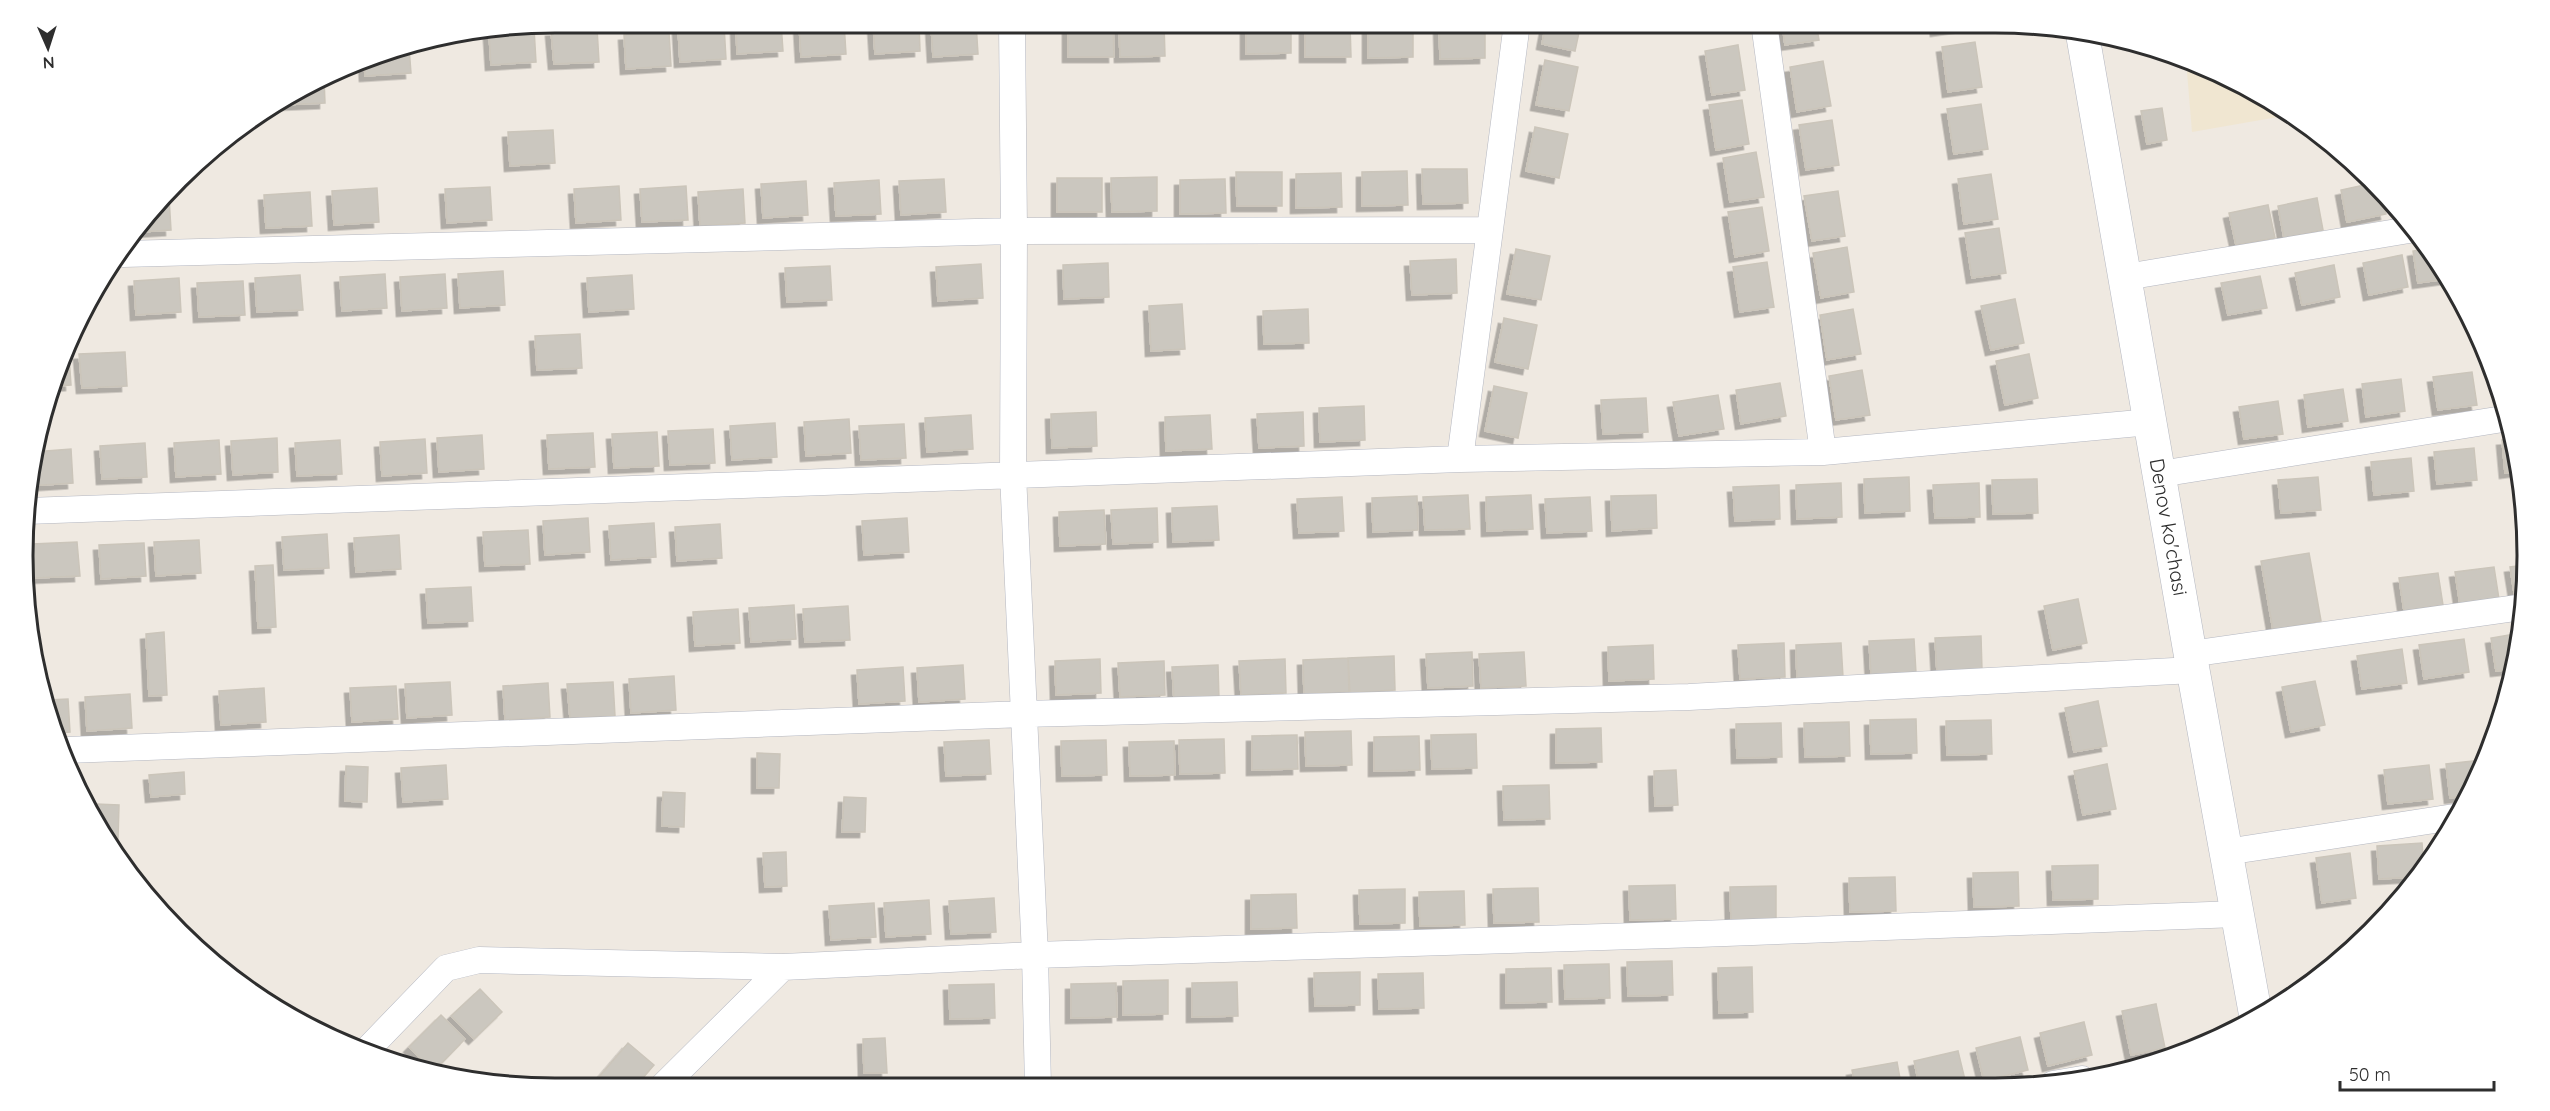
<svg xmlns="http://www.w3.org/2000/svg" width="2550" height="1111" viewBox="0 0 2550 1111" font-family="Quicksand,sans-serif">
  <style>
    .education { fill: #f0e6d1 }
    .building { fill: #cbc7bf; stroke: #cbc5ba; stroke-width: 1.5; filter: url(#shadow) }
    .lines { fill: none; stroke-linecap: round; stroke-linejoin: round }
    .street-casing { stroke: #b4b7c1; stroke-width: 27 }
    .secondary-casing { stroke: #b4b7c1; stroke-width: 34 }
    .street { stroke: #fff; stroke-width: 26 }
    .secondary { stroke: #fff; stroke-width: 33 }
    .labels { text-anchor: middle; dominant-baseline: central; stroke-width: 4.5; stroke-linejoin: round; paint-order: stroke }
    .street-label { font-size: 20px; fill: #2e2e2e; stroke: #fff }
    .rim { fill: none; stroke: #2e2e2e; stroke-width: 3 }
  </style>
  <defs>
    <filter id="shadow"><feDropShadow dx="-5.5" dy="5.5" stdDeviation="0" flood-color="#0004"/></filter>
  </defs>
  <rect width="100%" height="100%" fill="#efe9e1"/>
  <path class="education" d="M2186,60L2261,94L2290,115L2192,132Z"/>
  <path class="building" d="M736,23H781L783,51L737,54Z
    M799,23H844L846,54L801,57Z
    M873,23H919L920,51L875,54Z
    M976,23L978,54L933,57L931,24Z
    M1113,23L1114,57H1068V24Z
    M1119,23H1164L1165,56L1120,57Z
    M1246,23H1291V53L1246,54Z
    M1350,23L1351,57H1305V24Z
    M1413,23V57L1368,58V24Z
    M1546,23H1581L1575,51L1542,44Z
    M1782,23H1816L1819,40L1785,45Z
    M1935,23H1969L1970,26L1936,31Z
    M1439,24H1485V58L1440,59Z
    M724,25L726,59L680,62L678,28Z
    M534,28L536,62L491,65L489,34Z
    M597,28L599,62L554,64L551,31Z
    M669,32L671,66L626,69L624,35Z
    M1975,42L1982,87L1948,92L1942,47Z
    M1738,45L1745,90L1712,95L1705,51Z
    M409,47L411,73L365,76L364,60L384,51Z
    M1545,60L1578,67L1569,111L1536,105Z
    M1823,61L1831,106L1797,112L1790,67Z
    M324,78L325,103L280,105V101L289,94Z
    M1742,100L1749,144L1716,150L1709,105Z
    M1981,104L1988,149L1954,154L1947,109Z
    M2162,108L2167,140L2147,144L2141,111Z
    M1832,120L1839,165L1806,170L1799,125Z
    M1535,127L1568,134L1559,178L1526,171Z
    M553,130L555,163L510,166L508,132Z
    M1756,152L1764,197L1730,202L1723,158Z
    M1422,169H1467L1468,203L1423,204Z
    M1407,171L1408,205L1362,206V172Z
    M1236,172H1282V206H1237Z
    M1341,173L1342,207L1296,208V174Z
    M1991,174L1998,219L1964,224L1958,179Z
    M1157,177V211L1112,212L1111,178Z
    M1057,178H1102V212H1057Z
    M944,179L946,212L901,215L899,181Z
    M1225,179L1226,213L1180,214V180Z
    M879,180L881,214L836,216L834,183Z
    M806,181L808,215L763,218L761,184Z
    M2373,183L2381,193L2386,214L2347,222L2341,190Z
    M619,186L621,220L576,223L574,189Z
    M686,186L688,220L642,222L640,189Z
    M490,187L492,220L447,223L445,189Z
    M377,188L379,222L334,225L332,191Z
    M743,189L745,223L700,226L698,192Z
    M1838,191L1845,236L1812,241L1804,196Z
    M310,192L312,226L266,228L264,195Z
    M169,197L171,230L141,232Z
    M2317,198L2323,230L2284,238L2278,206Z
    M2268,205L2275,238L2236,245L2229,213Z
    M1762,207L1769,251L1735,257L1728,212Z
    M1999,228L2006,273L1972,278L1965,233Z
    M1847,247L1854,292L1821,298L1813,253Z
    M2428,248L2447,279L2418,283L2413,251Z
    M1516,249L1550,256L1541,300L1507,294Z
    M2402,255L2408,287L2369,295L2363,263Z
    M1456,259L1457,293L1412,295L1410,261Z
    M1767,262L1774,307L1740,312L1733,267Z
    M1108,263L1109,297L1064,299L1063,265Z
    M981,264L983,298L938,301L936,267Z
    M2334,265L2340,297L2302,305L2295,273Z
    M830,266L832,300L787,302L785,268Z
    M503,271L505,305L460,308L458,274Z
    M385,274L387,308L342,311L340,277Z
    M445,274L447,308L402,311L400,277Z
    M300,275L303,310L257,312L255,278Z
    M632,275L634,309L589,312L587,278Z
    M2260,276L2267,308L2228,315L2221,283Z
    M179,278L181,312L136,315L134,281Z
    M243,281L245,315L199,317L197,283Z
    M2015,299L2024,343L1991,350L1981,306Z
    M1182,304L1185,349L1151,351L1149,306Z
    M1308,309L1309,343L1264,344L1263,311Z
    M1853,309L1861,354L1827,360L1820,315Z
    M1504,318L1537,325L1528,369L1495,362Z
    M580,334L582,368L537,370L535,336Z
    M125,352L127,386L82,388L79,354Z
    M2029,354L2038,398L2005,405L1996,361Z
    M69,356L71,385L58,386Z
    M1862,370L1870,415L1836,420L1829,376Z
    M2472,372L2477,405L2438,410L2433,377Z
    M2401,379L2405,411L2366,417L2362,384Z
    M1780,383L1786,416L1741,424L1736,390Z
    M1494,386L1527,393L1518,438L1485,431Z
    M2343,389L2348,421L2308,427L2304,395Z
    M1718,395L1724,429L1679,436L1673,402Z
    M1646,398L1648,432L1603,434L1601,400Z
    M2278,401L2283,434L2244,439L2239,407Z
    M1364,406L1365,440L1320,442L1319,408Z
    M1096,412L1097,446L1052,448L1051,414Z
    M1303,412L1304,446L1259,448L1257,414Z
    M971,415L973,449L927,452L925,418Z
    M1210,415L1212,449L1166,451L1165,417Z
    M849,419L851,453L806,456L804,422Z
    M775,423L777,457L732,460L730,426Z
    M904,424L906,458L861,460L859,426Z
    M713,429L715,463L670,465L668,431Z
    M657,432L659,466L614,468L612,434Z
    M593,433L595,467L549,469L547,435Z
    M482,435L484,469L439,472L437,438Z
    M277,438L278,472L233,475L231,441Z
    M425,439L427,473L382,476L380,442Z
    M2513,439L2518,471L2505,473L2502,440Z
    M219,440L221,474L176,477L174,443Z
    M340,440L342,474L297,476L295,443Z
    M145,443L147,477L102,479L100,446Z
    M2474,448L2477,480L2437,484L2434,452Z
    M71,449L73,483L29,486L33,452Z
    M2411,458L2414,491L2374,495L2371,462Z
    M1909,477L1910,511L1865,513L1864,479Z
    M2318,477L2321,510L2281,513L2278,480Z
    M2037,479L2038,513L1993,514L1992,480Z
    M1841,483L1842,517L1797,519L1796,485Z
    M1979,483L1980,517L1935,518L1933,485Z
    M1779,485L1780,519L1735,521L1733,487Z
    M1468,495L1470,529L1425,530L1423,497Z
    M1531,495L1533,529L1487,531L1486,497Z
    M1656,495L1657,528L1612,531L1611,496Z
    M1417,496L1418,530L1373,532L1372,498Z
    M1342,497L1344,531L1299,533L1297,499Z
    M1590,497L1592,531L1547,533L1545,499Z
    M1217,506L1219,540L1173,542L1172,508Z
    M1157,508L1158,542L1113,544L1111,510Z
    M1104,510L1106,544L1060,546L1059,512Z
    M588,518L590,552L545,555L543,521Z
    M907,518L909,552L864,555L862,521Z
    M654,523L656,557L611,560L609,526Z
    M720,524L722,558L677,561L675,527Z
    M528,530L530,564L485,566L483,532Z
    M327,534L329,568L284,570L282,537Z
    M399,535L401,569L356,572L354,538Z
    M199,540L201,573L156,576L154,542Z
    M77,542L80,576L34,578L32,544Z
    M144,543L146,576L101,579L99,545Z
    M2309,553L2321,621L2273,630L2261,561Z
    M273,565L276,627L258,628L255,566Z
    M2525,565L2524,598L2515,599L2510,567Z
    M2494,567L2499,599L2460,605L2455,572Z
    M2438,573L2443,605L2404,611L2399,578Z
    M471,587L473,621L428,623L426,589Z
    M2078,599L2087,643L2053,650L2044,606Z
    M794,605L796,639L751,642L749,608Z
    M848,606L850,640L805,642L803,609Z
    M738,609L740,643L695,646L693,612Z
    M164,632L167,695L149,696L146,634Z
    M2521,633L2513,669L2496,671L2491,638Z
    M1981,636L1982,670L1937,672L1935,638Z
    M1914,639L1916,673L1871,675L1869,641Z
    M2464,639L2469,672L2424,679L2419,645Z
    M1784,643L1785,677L1740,679L1738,645Z
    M1841,643L1843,677L1797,679L1796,645Z
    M1653,645L1654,679L1609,681L1608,647Z
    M2402,649L2407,683L2362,689L2357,656Z
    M1472,652L1473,686L1428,688L1426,654Z
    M1524,652L1526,686L1481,688L1479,654Z
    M1394,656L1395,690L1350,693L1348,658Z
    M1348,658L1349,692L1304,694L1303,660Z
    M1100,659L1101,693L1056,695L1055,661Z
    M1285,659L1286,693L1241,695L1239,661Z
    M1164,661L1165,695L1120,697L1118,663Z
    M963,665L965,699L919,702L917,668Z
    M1218,665L1219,699L1174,701L1172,667Z
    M903,667L905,701L859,704L857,670Z
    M674,676L676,710L631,713L629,679Z
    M2315,681L2325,725L2291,732L2282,687Z
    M450,682L452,715L407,718L405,684Z
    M613,682L615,716L570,718L567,684Z
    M548,683L550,717L505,720L503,686Z
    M396,686L398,719L352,722L350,688Z
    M264,688L266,722L221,725L219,691Z
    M130,694L132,728L87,731L85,697Z
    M68,699L70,732L60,733L48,700Z
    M2098,701L2107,746L2074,752L2065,708Z
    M1916,719L1917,753L1871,754L1870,720Z
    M1991,720L1992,754L1947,755L1946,721Z
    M1849,722L1850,756L1805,757L1804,723Z
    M1781,723L1782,757L1737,758L1736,724Z
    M1601,728L1602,762L1556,763V729Z
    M1351,731L1352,765L1306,766L1305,732Z
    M1476,734L1477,768L1432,769L1431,735Z
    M1297,735L1298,769L1252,770V736Z
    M1419,736L1420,770L1374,771V737Z
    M1224,739L1225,773L1180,774L1179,740Z
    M989,740L991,774L946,776L944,742Z
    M1106,740L1107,775L1062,776L1061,741Z
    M1174,741L1175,775L1130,776L1129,742Z
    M757,753L780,754L779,788H757Z
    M2483,760L2465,796L2450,798L2446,764Z
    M2107,764L2116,809L2083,815L2074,771Z
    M446,765L448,799L403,802L401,768Z
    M2429,765L2433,799L2388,804L2384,770Z
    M346,766L368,767L367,802L345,801Z
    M1676,770L1678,805L1655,806L1654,771Z
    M184,772L185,794L151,797L149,775Z
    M1549,785L1550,819L1504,820L1503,786Z
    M663,792L685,793L684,827L662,826Z
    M844,797L866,798L865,832H842Z
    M96,804L119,805L118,839H108L96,824Z
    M2422,843L2424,868L2416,877L2379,879L2377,846Z
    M786,852L787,886L765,887L763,853Z
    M2350,853L2356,898L2322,903L2316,858Z
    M2098,865V899L2053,900L2052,866Z
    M2018,872L2019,906L1974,907L1973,873Z
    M1895,877L1896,911L1850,912L1849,878Z
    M1675,885L1676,919L1630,920L1629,886Z
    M1776,886V920L1731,921L1730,887Z
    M1538,888L1539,922L1494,923L1493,889Z
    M1405,889V923L1360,924L1359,890Z
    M1464,891L1465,925L1420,926L1419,892Z
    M1296,894L1297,928L1251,929V895Z
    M994,898L996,932L951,934L949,901Z
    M929,900L931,934L886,937L884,903Z
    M874,903L876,937L831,940L829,906Z
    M1672,961L1673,995L1628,996L1627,962Z
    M1609,964L1610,998L1565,999L1564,965Z
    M1752,967L1753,1012L1719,1013L1718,968Z
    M1551,968L1552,1002L1506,1003V969Z
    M1360,972V1005L1315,1006L1314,973Z
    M1423,973L1424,1008L1379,1009L1378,974Z
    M1168,980V1014L1123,1015V981Z
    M1237,982L1238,1016L1192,1017V983Z
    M1116,983L1117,1017L1071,1018V984Z
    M994,984L995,1018L950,1019L949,985Z
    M480,989L502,1012L474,1039L451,1016Z
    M2156,1004L2165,1048L2131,1055L2122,1011Z
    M441,1015L465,1039L436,1069L430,1068L409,1047Z
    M2084,1022L2092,1055L2048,1066L2040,1033Z
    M2020,1037L2028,1070L1984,1081L1976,1048Z
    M885,1038L887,1073H864L863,1039Z
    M628,1043L654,1065L634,1088H612L599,1077Z
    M1958,1051L1966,1084H1919L1914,1061Z
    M1897,1062L1901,1084L1855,1085L1852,1070Z"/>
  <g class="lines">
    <defs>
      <path id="street" d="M1012,23L1014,231L1013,474L1035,955L1038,1087
        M1764,23L1823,452
        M123,254L1014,231L1488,230
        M2126,277L2415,229
        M1460,459L1517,23
        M2160,474L2509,418
        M27,511L1460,459L1823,452L2150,422
        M2190,654L2523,607
        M67,750L1023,714L1689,697L2193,670
        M2226,852L2454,817
        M365,1052L446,968L479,960L783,967L1035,955L1699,934L2237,914
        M2053,1084L2082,1079
        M661,1088L783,967"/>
      <path id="secondary" d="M2083,37L2193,670L2256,1017"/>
    </defs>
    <use href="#street" class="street-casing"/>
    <use href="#secondary" class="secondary-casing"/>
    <use href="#street" class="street"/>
    <use href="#secondary" class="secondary"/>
  </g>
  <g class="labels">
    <g class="street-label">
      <text transform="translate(2169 527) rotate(80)">Denov ko'chasi</text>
    </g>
  </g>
  <path d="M0 0H2550V1111H0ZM555 33H1995A522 522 0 0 1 2517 555V556A522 522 0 0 1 1995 1078H555A522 522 0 0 1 33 556V555A522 522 0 0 1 555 33Z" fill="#fff" fill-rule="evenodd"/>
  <path class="rim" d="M555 33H1995A522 522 0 0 1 2517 555V556A522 522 0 0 1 1995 1078H555A522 522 0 0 1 33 556V555A522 522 0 0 1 555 33Z"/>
  <g transform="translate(48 48) rotate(177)" stroke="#ffffff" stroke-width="4.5" paint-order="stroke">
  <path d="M0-4.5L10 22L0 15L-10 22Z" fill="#2e2e2e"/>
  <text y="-9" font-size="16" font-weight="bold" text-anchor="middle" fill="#2e2e2e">N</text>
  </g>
  <path d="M2340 1081v9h154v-9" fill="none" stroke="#2e2e2e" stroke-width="3"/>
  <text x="2349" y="1081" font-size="18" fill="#2e2e2e" stroke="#ffffff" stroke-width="4.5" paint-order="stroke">50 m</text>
</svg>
